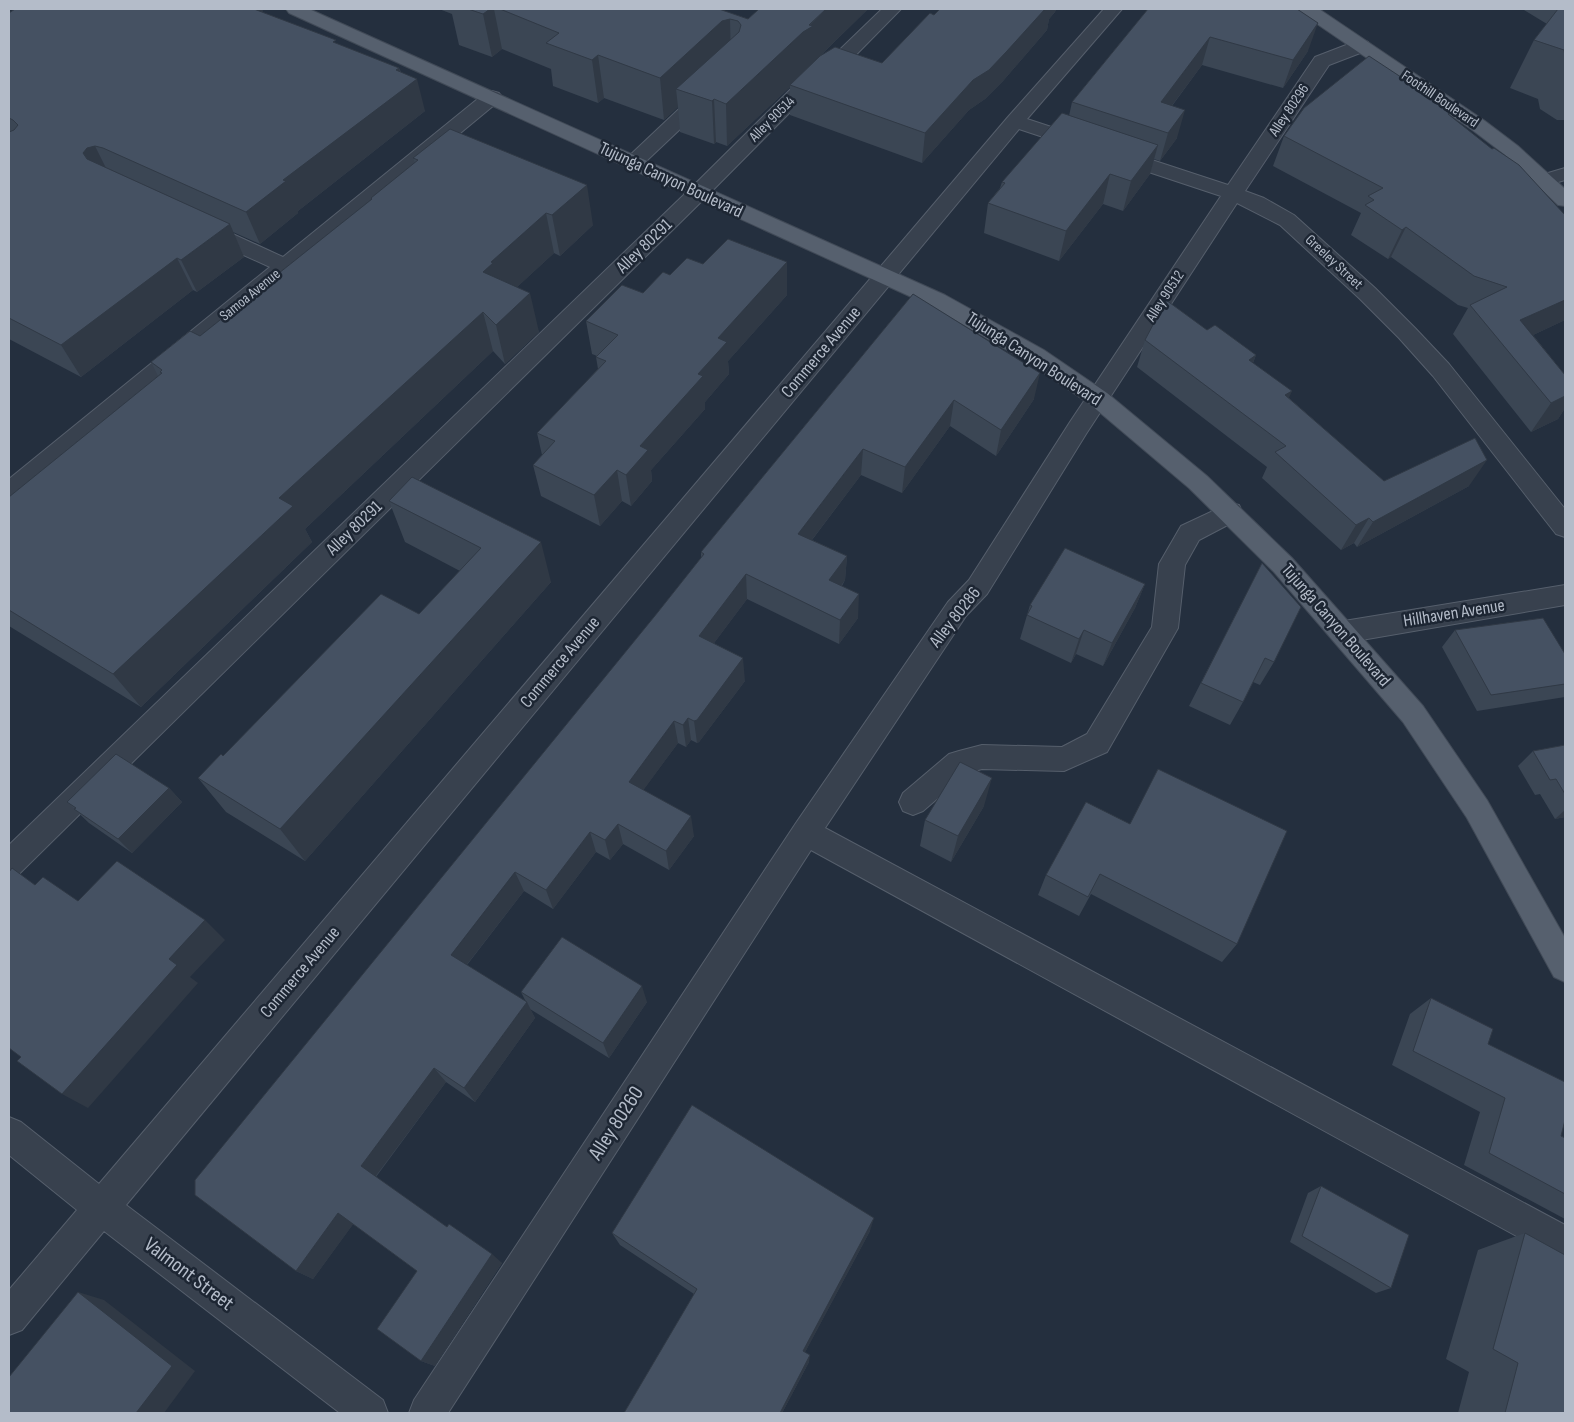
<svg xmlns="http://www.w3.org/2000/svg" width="1574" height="1422" viewBox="0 0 1574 1422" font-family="'Sofia Sans Condensed',sans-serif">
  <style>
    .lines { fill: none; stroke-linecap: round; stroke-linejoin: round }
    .minor-casing { stroke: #565f6c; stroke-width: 2 }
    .major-casing { stroke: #414a57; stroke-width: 2 }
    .minor { fill: #38414e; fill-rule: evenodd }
    .major { fill: #56606e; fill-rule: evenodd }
    .wall { fill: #3b4654 }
    .shaded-wall { fill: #303945 }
    .building { fill: #455162; stroke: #303945 }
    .labels { text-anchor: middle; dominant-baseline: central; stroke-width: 5; stroke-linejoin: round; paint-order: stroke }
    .far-street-label { font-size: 15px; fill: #b4bcc9; stroke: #1d2633 }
    .street-label { font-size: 18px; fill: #b4bcc9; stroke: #1d2633 }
    .near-street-label { font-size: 21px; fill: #b4bcc9; stroke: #1d2633 }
  </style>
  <rect width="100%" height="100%" fill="#242f3e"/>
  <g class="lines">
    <defs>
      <path id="minor" d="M882,9H901L841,70L818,84L706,197L19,874L9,877V845L692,187L804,76L827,62Z
        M1104,9H1122L1027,119L1228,185L1315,57L1354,42L1361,40L1368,42L1370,46L1368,50L1329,65L1245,191L1264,198L1294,215L1375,288L1415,328L1449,364L1565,509V537L1556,534L1433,376L1399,338L1359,298L1280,225L1237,203L1086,434L987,594L966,616L825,828L1565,1225V1261L1553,1256L811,850L448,1413H409L414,1400L796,823L948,602L969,580L1070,422L1221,196L1019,129L126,1205L383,1400L388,1413H340L104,1231L22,1330L9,1335V1290L77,1210L9,1155V1117L21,1122L99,1184L1008,117Z
        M705,89L712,91L715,95L712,99L641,166L634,168L627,166L624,162L627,158L698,91Z
        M492,91L499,93L502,97L499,101L18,499L9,501V479L270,267L197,234L194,229L197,224L204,222L211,224L283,257L485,93Z
        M1565,168V180L1545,186L1538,184L1535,180L1538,176Z
        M1230,503L1239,505L1242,512L1239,519L1199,540L1185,565L1178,628L1107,752L1064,771L982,769L967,773L923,811L913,815L903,811L899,802L903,793L949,754L959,751L982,745L1062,747L1087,734L1152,627L1159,564L1181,526Z
        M1565,585V605L1344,643L1335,640L1331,632L1335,624L1344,621Z"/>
      <path id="major" d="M286,9H309L945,295L1044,350L1107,393L1207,476L1292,558L1423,706L1487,800L1565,938V982L1554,977L1467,818L1403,722L1274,572L1189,488L1091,405L1028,362L929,305L289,13Z
        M1298,9H1319L1485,121L1518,146L1565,189V206L1558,205L1504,154L1471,129L1301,13Z"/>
    </defs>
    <use href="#minor" class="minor-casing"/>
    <use href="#major" class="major-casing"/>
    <use href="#minor" class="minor"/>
    <use href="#major" class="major"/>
  </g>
  <path class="wall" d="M15,9H262L263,13L337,44L399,68L401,72L425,111L298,211V213L260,244L233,232L244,257L197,292L193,290L81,377L9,339V13Z
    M439,9H719L748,19L759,9H868L821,55L882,63L940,9H1056L1055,12L1049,19L1047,30L1003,81L985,99L969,110L922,163L790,115V87L727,146L716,142L714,144L680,132L678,107L664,120L604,98L598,103L553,86L551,69L502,49L492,57L459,45L452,14Z
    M1148,9L1308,51L1283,88L1202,65L1172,106L1177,138L1160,161L1154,159L1150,174L1123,211L1103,204L1059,261L984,233L988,203L1000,188L1002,182L1069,116L1072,102Z
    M1524,9H1565V120H1557L1540,109L1538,99L1510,88L1534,40L1547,24L1524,10Z
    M1449,114L1565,320L1533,335L1565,375V408L1558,419L1531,432L1453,334L1468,308L1458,305L1391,257L1388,259L1351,235L1361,213L1273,166L1284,136Z
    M413,158L593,225L560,256L554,253L517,287L539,332L505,364L493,351L305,529L312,542L141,707L9,626V497L158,376L151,362L200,336L371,200V198L415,163Z
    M703,264L787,295L728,361L729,374L705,402V409L651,470L652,481L631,506L622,501L600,526L541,496L533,465L542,455L537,433L598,369L596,357L597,356L592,354L586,321L643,293L670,275Z
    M913,294L1034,399L996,456L950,426L902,493L861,475L812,540L847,556L845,580L842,586L858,618L839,644L747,599L714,643L745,681L699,742L697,743L691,740L686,747L678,743L643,790L694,836L669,870L623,844L610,860L596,852L553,909L524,891L467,965L526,1002L521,992L647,1002L609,1058L530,1009L535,1018L475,1102L446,1082L376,1177L447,1227L502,1263L435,1366L421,1361L417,1271L353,1224L313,1279L296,1271L658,612L701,558V552Z
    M1207,330L1256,355L1253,363L1289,398L1384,481L1469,486L1357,547L1354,543L1341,550L1262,478L1267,467L1137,367L1145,340Z
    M389,501L551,582L305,861L226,812L198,778L223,756L419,614L460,571L405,542Z
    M1262,563L1274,662L1260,685L1253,682L1243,702L1230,725L1189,706Z
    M1145,584L1135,608L1103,666L1076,654L1071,663L1020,639L1030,605Z
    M1455,630L1565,654V697L1477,711L1442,647Z
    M1565,745V817L1555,819L1540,794L1535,795L1518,766L1533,751Z
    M169,788L182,802L132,853L89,823L67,802Z
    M1086,802L1237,944L1222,962L1091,894L1079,916L1038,895L1046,875Z
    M984,806L951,862L920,846L925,820Z
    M1431,998L1488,1044L1561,1136L1565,1138V1219L1464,1165L1480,1112L1392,1065L1410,1014Z
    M1321,1186L1391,1288L1376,1293L1290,1242L1308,1193Z
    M870,1231L805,1352L809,1362L782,1413H624L694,1294L620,1245L612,1233Z
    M1525,1233L1565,1413H1458L1469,1372L1446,1359L1478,1250Z"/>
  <path class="shaded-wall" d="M254,9H262L272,38Z
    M490,9H494L502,49L492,57L483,14Z
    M826,9H868L790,85V87L727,146L726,104L803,32Z
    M1044,9H1056L1055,12L1049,19L1047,30L1003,81L985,99L969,110L922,163L925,133L973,80Z
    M730,19L731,61L676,89L678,107L664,120L660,78L722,21Z
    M1318,23L1308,51L1283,88L1293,60Z
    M1210,37L1202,65L1155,128L1161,102Z
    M598,55L604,98L598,103L592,60Z
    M399,68L405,88L417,79L425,111L298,211V213L260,244L246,212L283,180Z
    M714,99L716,142L714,144L712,101Z
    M1185,110L1177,138L1160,161L1168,133Z
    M1158,145L1150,174L1123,211L1131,181Z
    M95,146L111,178L104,181L83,153L87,148Z
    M1110,174L1103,204L1059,261L1066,231Z
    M587,185L593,225L560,256L552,215Z
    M546,213L554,253L502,301L483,272L491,262Z
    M230,224L244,257L197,292L181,260Z
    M1406,227L1391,257L1388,259L1402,230Z
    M177,258L193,290L81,377L61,345Z
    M787,262V295L728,361L729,374L705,402V409L651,470L652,481L631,506L626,475L640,446L698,374L718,338Z
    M530,293L539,332L505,364L496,325Z
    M1565,300V320L1505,348L1520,320Z
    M483,312L493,351L305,529L312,542L141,707L113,674L279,498Z
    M1256,355L1245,382L1249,360Z
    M1040,373L1034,399L996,456L1001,430Z
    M1292,391L1280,418L1285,395Z
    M1565,396V408L1558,419L1531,432L1551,403Z
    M954,400L950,426L902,493L905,467Z
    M863,449L861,475L798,558V534Z
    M1487,460L1469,486L1357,547L1373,522Z
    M617,470L622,501L600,526L594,495Z
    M1369,518L1354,543L1341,550L1356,525Z
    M541,542L551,582L305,861L280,829Z
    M847,556L845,580L828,604L829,580Z
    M746,574L747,599L702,659L699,636Z
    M1145,584L1135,608L1103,666L1112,643Z
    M859,594L858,618L839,644L840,620Z
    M1084,630L1076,654L1071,663L1079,639Z
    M743,658L745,681L699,742L697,743L694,721Z
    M688,718L691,740L686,747L683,725Z
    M674,721L678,743L634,803L629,782Z
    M992,778L984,806L951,862L958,836Z
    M169,788L182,802L132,853L118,839Z
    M1565,810V817L1555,819Z
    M691,816L694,836L669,870L666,851Z
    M618,824L623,844L610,860L605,840Z
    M590,832L596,852L553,909L546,890Z
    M515,872L524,891L461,972L451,955Z
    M205,920L225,940L190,977L198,983L88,1108L62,1094L169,959Z
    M642,986L647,1002L609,1058L603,1043Z
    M527,1002L535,1018L475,1102L464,1088Z
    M434,1068L446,1082L375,1177L361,1166Z
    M338,1213L354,1223L313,1279L296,1271Z
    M874,1218L870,1231L802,1358L803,1351Z
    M492,1254L502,1263L435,1366L421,1361Z
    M78,1292L104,1300L195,1371L164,1413H136Z
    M810,1355L809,1362L782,1413H780Z"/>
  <path class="building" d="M15,9H255H254L336,40L333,42L399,68L396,70L417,79L283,180L286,181L246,212L103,148L95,146L87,148L83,153L87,159L230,224L181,260L177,258L61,345L9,318V180L10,179H9V132L14,130L18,125L13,120L9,118V13Z
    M468,9H490L483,14Z
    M500,9H719L748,19L759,9H826L809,25L813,26L803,32L726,104L714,99L712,101L676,89L739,32L741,25L738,21L730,19L722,21L660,78L598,55L592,60L546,43L559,33Z
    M940,9H1045L1007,51L989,70L973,80L925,133L790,85L820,56L835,47L882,63L930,13L934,15Z
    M1148,9H1297L1318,23L1293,60L1210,37L1161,102L1185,110L1168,133L1072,102Z
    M1558,9H1565V56L1564,50L1534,40Z
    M1369,56L1451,110L1448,114L1492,149L1494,148L1519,165L1565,215V300L1520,320L1565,375V396L1551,403L1470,305L1507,287L1474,276L1406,227L1402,230L1365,205L1374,200L1368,196L1383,188L1284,136L1304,108Z
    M1062,113L1158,145L1131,181L1110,174L1066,231L988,203L1005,183L1002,182Z
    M450,129L587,185L552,215L546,213L491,262L493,263L483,272L530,293L496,325L483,312L279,498L293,506L113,674L9,610V497L162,373L160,372L162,370L151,362L190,331L200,336L372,199L371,198L418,160L413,158Z
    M728,239L787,262L718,338L727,342L698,374L703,376L640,446L648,450L626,475L617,470L594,495L533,465L555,441L537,433L606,361L596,357L618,335L586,321L622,285L643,293L663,272L670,275L687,258L703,264Z
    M913,294L1040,373L1001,430L954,400L905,467L863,449L798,534L847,556L829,580L859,594L840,620L746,574L699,636L743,658L697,720L694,721L688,718L683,725L674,721L629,782L691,816L666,851L618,824L605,840L590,832L546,890L515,872L451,955L527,1002L464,1088L434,1068L361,1166L447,1227L449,1224L492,1254L421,1361L377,1329L417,1271L338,1213L296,1271L195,1195V1180L658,612L704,554L701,552Z
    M1166,300L1207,330L1215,325L1256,355L1249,360L1292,391L1285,395L1384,481L1475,438L1487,460L1373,522L1369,518L1356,525L1275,452L1286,446L1145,340Z
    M412,477L541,542L280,829L198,778L221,754L223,756L381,594L419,614L481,548L389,501Z
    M1065,548L1145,584L1112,643L1084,630L1079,639L1027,615L1032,606L1030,605Z
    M1262,563L1301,607L1274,662L1265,658L1243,702L1201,683Z
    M1543,618L1565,654V684L1491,695L1455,630Z
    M1565,745V794L1556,779L1550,780L1533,751Z
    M116,754L169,788L118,839L74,809L76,808L67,802Z
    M960,762L992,778L958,836L925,820Z
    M1158,769L1287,831L1237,944L1100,874L1088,897L1046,875L1086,802L1130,824Z
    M117,861L205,920L169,959L177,965L62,1094L17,1061L21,1057L9,1048V872L12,868L35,885L43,877L78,901Z
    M562,937L642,986L603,1043L521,992Z
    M1431,998L1493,1029L1488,1044L1565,1082V1120L1561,1136L1565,1138V1194L1489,1153L1505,1098L1413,1051Z
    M692,1105L874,1218L803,1351L810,1355L780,1413H624L697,1289L612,1233Z
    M1321,1186L1409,1235L1391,1288L1302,1236Z
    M1525,1233L1565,1255V1413H1505L1518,1363L1493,1349Z
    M78,1292L172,1366L136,1413H9V1377Z"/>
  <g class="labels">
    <g class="far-street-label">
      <text transform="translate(1440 99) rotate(34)">Foothill Boulevard</text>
      <text transform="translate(1289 110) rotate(-56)">Alley 80296</text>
      <text transform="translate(772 119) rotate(-45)">Alley 90514</text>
      <text transform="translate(1334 262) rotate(43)">Greeley Street</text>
      <text transform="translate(250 295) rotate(-39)">Samoa Avenue</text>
      <text transform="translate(1165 296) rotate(-57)">Alley 90512</text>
    </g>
    <g class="street-label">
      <text transform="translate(671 180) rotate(25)">Tujunga Canyon Boulevard</text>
      <text transform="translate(644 246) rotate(-44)">Alley 80291</text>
      <text transform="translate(821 352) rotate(-50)">Commerce Avenue</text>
      <text transform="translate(1034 359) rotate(33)">Tujunga Canyon Boulevard</text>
      <text transform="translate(354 528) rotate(-44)">Alley 80291</text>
      <text transform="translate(1454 613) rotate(-9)">Hillhaven Avenue</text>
      <text transform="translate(955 617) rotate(-52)">Alley 80286</text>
      <text transform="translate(1336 625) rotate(49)">Tujunga Canyon Boulevard</text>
      <text transform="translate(560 662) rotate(-50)">Commerce Avenue</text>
      <text transform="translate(300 972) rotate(-50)">Commerce Avenue</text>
    </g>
    <g class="near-street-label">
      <text transform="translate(616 1123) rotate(-57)">Alley 80260</text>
      <text transform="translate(189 1274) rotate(37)">Valmont Street</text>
    </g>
  </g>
  <rect width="1574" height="1422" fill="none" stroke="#b4bcc9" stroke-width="20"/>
</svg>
